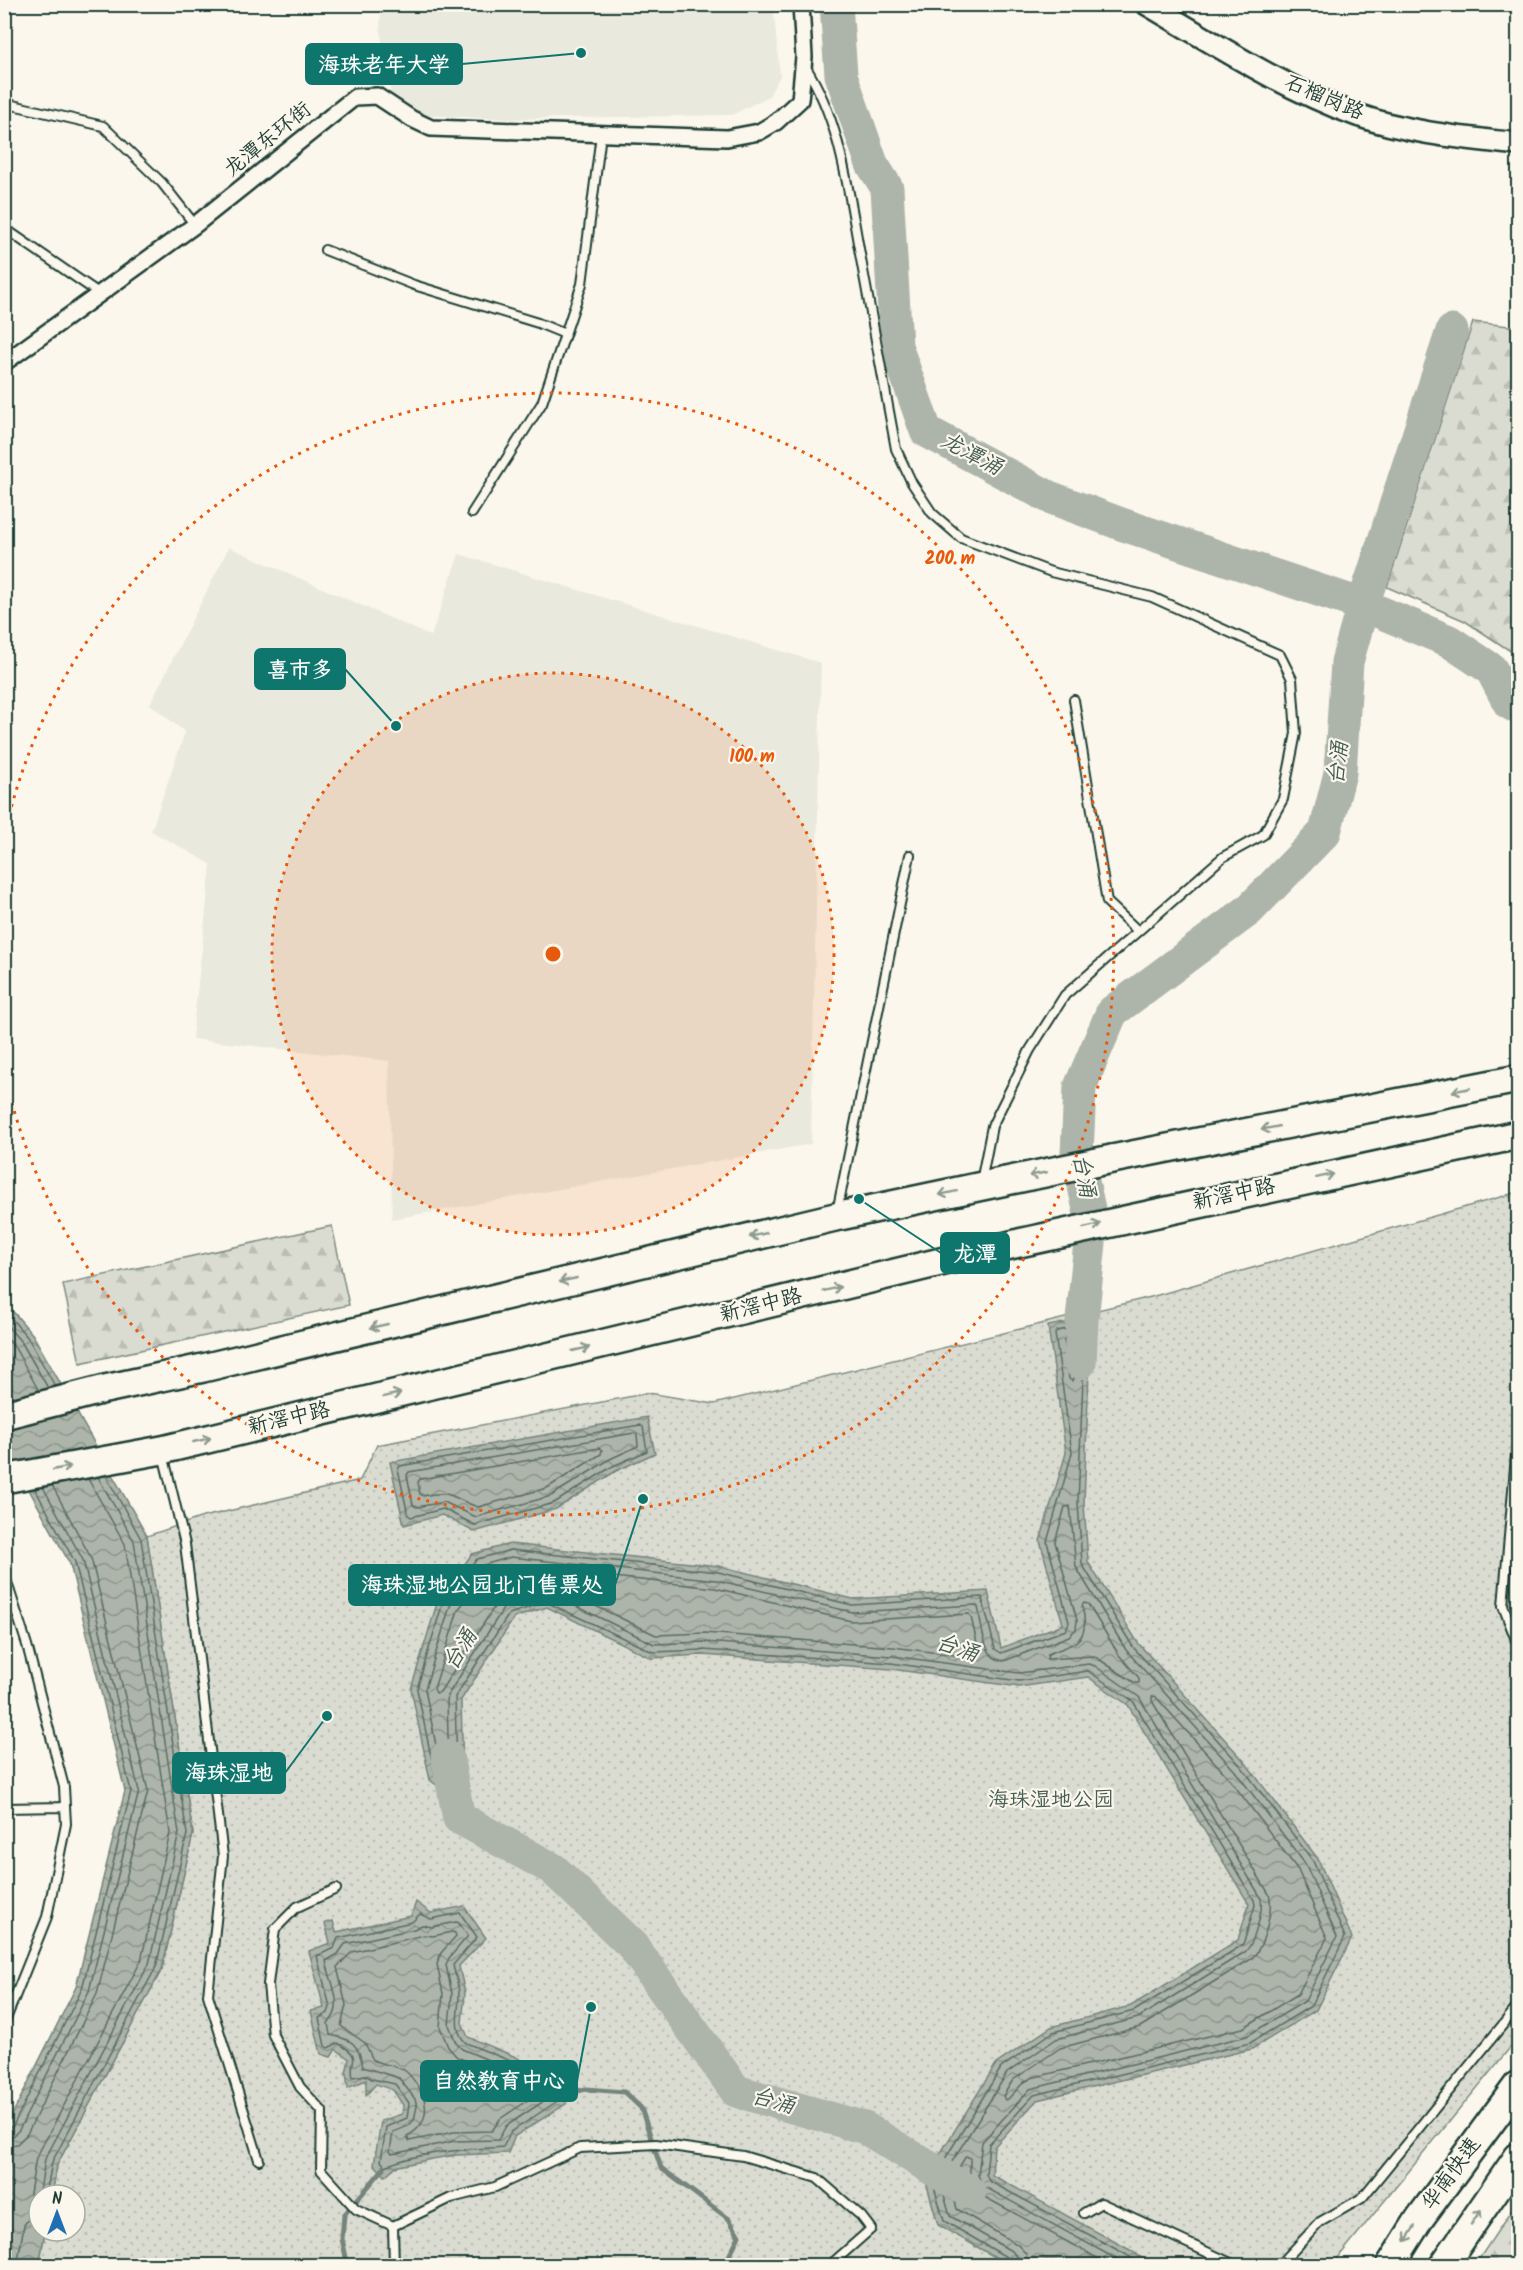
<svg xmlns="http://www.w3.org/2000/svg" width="1523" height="2270" viewBox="0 0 1523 2270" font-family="Kalam,'LXGW WenKai TC',sans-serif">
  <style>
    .built { fill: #eae9de }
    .forest { fill: url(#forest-firs); stroke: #7d8c82; stroke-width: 1.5 }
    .park { fill: url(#park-dots); stroke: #7d8c82; stroke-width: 1.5 }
    .water { fill: url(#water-waves); stroke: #74847b; stroke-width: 1.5 }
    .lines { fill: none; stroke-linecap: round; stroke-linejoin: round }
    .shore { stroke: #586d63; stroke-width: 1.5 }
    .stream { stroke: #74847b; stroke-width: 5 }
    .river { stroke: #adb4aa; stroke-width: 33 }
    .lane-casing { stroke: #1f3d34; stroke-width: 12 }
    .street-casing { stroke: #1f3d34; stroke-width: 20 }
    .secondary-casing { stroke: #1f3d34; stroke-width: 26 }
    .highway-casing { stroke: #1f3d34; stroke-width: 32 }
    .lane { stroke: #fbf7ec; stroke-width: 8 }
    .street { stroke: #fbf7ec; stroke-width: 15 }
    .secondary { stroke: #fbf7ec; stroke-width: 21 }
    .highway { stroke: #fbf7ec; stroke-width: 27 }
    .highway-bridge-casing { stroke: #1f3d34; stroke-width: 32; stroke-linecap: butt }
    .highway-bridge { stroke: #fbf7ec; stroke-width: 27 }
    .oneway { stroke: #8d9a90 }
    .ring { fill: none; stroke: #e8590c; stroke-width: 3; stroke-dasharray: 3 6 }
    .labels { text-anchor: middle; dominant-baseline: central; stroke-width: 4.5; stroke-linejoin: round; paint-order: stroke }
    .street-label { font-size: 21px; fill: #1f3d34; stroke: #fbf7ec }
    .park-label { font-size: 21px; fill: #455d53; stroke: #fbf7ec }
    .water-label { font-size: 22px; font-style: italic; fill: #425b52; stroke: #fbf7ec }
    .centre { fill: #e8590c; stroke: #fbf7ec; stroke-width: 3 }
    .ring-label { font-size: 18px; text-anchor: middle; font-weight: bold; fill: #e8590c; stroke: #fbf7ec; stroke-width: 4.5; stroke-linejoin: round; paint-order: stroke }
    .leader { fill: none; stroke: #0f766e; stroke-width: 2 }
    .callout-dot { fill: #0f766e; stroke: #fbf7ec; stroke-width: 2 }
    .callout { fill: #0f766e; stroke: #0f766e; stroke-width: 2 }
    .callout-label { font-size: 22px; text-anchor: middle; font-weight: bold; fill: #fff }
  </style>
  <defs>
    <pattern id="forest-firs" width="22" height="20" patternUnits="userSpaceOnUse" patternTransform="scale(1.5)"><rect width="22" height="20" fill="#dbdcd1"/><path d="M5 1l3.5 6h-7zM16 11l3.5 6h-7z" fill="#bcbeb4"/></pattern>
    <pattern id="park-dots" width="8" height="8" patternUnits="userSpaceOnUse" patternTransform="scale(1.5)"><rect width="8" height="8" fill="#dbdcd1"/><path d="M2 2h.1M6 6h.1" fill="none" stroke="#bcbeb4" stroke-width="1.8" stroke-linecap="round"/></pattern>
    <pattern id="water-waves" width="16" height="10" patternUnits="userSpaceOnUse" patternTransform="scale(1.5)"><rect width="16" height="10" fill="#adb4aa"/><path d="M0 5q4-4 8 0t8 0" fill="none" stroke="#8c948b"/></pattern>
  </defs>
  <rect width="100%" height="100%" fill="#fbf7ec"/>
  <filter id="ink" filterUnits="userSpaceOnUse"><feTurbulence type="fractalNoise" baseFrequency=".0167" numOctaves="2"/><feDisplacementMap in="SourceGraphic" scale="12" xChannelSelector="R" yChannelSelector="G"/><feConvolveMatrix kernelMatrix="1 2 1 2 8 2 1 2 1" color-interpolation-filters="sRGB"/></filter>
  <g filter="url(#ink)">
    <path class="built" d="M381,5H773L780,76L769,96L732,115L505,119L421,115L391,94L380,30Z
      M229,547L431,636L459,554L821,663L811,1144L392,1219L389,1061L192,1039L211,864L151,831L185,732L150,704Z"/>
    <path class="forest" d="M1473,322L1518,327V656L1465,621L1387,587Z
      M332,1226L349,1305L80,1363L63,1284Z
      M1518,2201V2265H1475L1513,2208Z"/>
    <path class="park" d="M1518,1192V2038L1332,2265L39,2266L45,2231H75V2195H52L57,2165L162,1969L193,1834L147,1536L203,1517L360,1480L377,1445L649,1393L714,1404L1151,1297Z"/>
    <path class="water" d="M4,1301L33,1335L147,1536L193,1834L162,1969L57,2165L52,2195H39V2231H45L39,2266L5,2265V2129L76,1987L125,1791L70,1564L5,1446Z
      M1091,1318L1084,1503L1088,1562L1138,1643L1245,1762L1318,1859L1352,1938L1316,2010L1252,2049L1037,2100L994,2147L992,2175L1130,2250L1152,2265H1009L938,2225L925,2178L996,2064L1051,2027L1131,2006L1238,1940L1249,1904L1128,1705L1088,1677L1019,1687L891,1669L702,1655L651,1658L547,1607L514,1618L461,1700L463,1773L455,1799L430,1780L411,1689L438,1600L472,1554L510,1544L719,1566L853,1599L988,1591L1001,1648L1063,1624L1040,1541L1066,1453L1048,1326Z
      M647,1417L655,1453L616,1471L556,1509L474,1532L442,1515L404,1525L390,1462Z
      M416,1902L431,1913L464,1906L486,1938L459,1966L465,1993L462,2023L468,2037L516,2057L562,2085L566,2104L515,2136L508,2153L457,2155L432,2159L395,2167L385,2176L374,2164L381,2121L402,2114L403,2105L393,2090L376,2084L366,2095V2080L348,2088L346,2073L349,2059L336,2049L331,2057L321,2054L311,2011L324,2008L309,1951L330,1943L325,1923L333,1921L336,1932L411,1916Z"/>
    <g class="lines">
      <path class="shore" d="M4,1310L28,1338L55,1386
        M4,1322L22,1343L48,1388
        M1074,1335L1077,1338L1075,1378L1072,1381L1069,1379L1064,1340L1065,1337Z
        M4,1336L15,1348L39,1391
        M640,1425L643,1427L647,1451L613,1466L554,1503L475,1525L443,1509L411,1517L408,1515L398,1469L400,1466Z
        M634,1433L637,1435L638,1446L610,1459L551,1496L476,1517L444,1502L417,1507L413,1505L407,1475L409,1472Z
        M599,1448L602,1450L601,1454L547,1488L478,1507C452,1499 454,1489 423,1496L420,1494L418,1482L420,1479Z
        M512,1566L715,1588L851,1621L969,1614L971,1617L980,1656L977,1658L893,1647L704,1633L656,1635L556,1587C540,1582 512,1591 498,1601L440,1692L436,1693L434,1689L458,1610L486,1574Z
        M1084,1603L1088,1604L1119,1655L1139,1678V1683H1135L1094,1656L1047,1659L1048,1654C1076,1643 1091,1641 1082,1606Z
        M1155,1696L1228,1777L1298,1870L1327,1938L1298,1994L1243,2028L1031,2078L1023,2083L1008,2099L1005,2100L1003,2096L1013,2080L1060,2048L1140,2027L1251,1959C1263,1949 1274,1910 1269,1894L1152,1701V1697Z
        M460,1913L477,1937L453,1965C455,1975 459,1985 459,1995C459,2013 452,2029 466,2043L513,2062L555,2088L559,2100L511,2132L503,2147C461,2150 423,2151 385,2166L381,2161L386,2127L407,2118L409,2103L395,2084L372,2079L365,2075L353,2077C348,2059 365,2059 338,2043L328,2048L325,2046L319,2018L328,2013L330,2007L317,1956L334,1948L338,1938L412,1922L420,1914L431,1919Z
        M456,1922L459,1923L468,1936L449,1958L446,1965L452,1994L449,2025L456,2043L462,2049L510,2069L549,2093L550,2097L506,2126L498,2140L455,2141L392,2154L390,2151L393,2132L408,2126L414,2120L417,2106L415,2099L399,2078L363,2067C359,2045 353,2039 330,2035L328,2023C346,2007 330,1982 326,1961L338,1954L345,1944L414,1929L422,1925L432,1927Z
        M452,1932L455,1933L456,1936L441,1953L437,1964L443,1994L440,2027L448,2047L457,2057L506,2077L533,2093L534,2096L500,2119L492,2131L454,2132L409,2141L407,2136C429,2125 430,2103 417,2085C413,2079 410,2074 404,2070C395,2065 383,2065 373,2060L365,2043L341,2026L346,2005L337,1967L352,1952L424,1935L433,1936Z
        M4,2130L13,2126L82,1989L131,1791L75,1562L35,1489
        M4,2138L13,2136L19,2130L89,1991L139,1791L83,1560L43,1487
        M4,2147L17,2144L27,2134L97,1994L148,1791L91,1558L52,1485
        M46,2195L52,2162L156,1967L187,1834L141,1539L106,1476
        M39,2197L45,2159L149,1964L179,1833L134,1541L98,1477
        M17,2266L24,2225L35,2210L30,2193L36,2158L141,1961L170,1833L125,1544L88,1479
        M1011,2266L1008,2258L944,2221L932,2180L1001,2068L1053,2032L1134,2011L1241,1946L1244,1942L1255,1905L1254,1900L1133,1701L1088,1671L1019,1681L891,1663L703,1650L653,1652L546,1602L509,1614L455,1697L457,1772L453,1785L450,1787L435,1776L417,1689L443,1602L477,1559L511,1550L718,1572L852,1605L982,1597L995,1649L1001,1653L1066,1630L1069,1622L1047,1542L1072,1453L1055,1334L1057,1331L1082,1326L1085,1329L1078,1503L1082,1564L1133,1647L1241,1766L1313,1861L1345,1937L1311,2006L1250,2043L1034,2095L989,2144L986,2174L989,2181L1127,2255L1142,2266
        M1019,2266L1017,2258L1013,2252L950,2216L940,2181L1007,2073L1056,2039L1138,2018L1245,1952C1254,1944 1265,1907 1260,1896L1139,1697L1095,1666L1089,1664L1019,1673L892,1656L704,1642L654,1644L553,1595C540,1592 514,1601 503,1609L449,1693L447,1700L449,1771L446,1775L441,1771L425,1689L450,1606L480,1566L511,1557L716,1580L852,1612L976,1605L978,1607C982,1624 982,1660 1004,1661L1069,1636L1076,1629L1077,1620L1055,1542L1065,1507L1070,1506L1076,1567L1126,1650L1235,1771L1306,1865L1337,1937L1305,2001L1247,2036L1030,2089L982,2142L978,2175L983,2186L1129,2266
        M1028,2266L1026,2254L1018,2245L957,2209L950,2182L966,2156L970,2158V2180L979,2194L1112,2266"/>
      <path class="stream" d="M557,2096L586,2089L624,2092L641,2108L661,2168L729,2219L739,2236L724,2266
        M348,2266L342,2239L344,2215L384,2168"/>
      <path class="river" d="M836,4L841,75L872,164L887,188L896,346L926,431L1049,497L1121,524L1363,605L1449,641L1491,669L1509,703L1518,708
        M1080,1363L1082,1320L1092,1223L1077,1154L1080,1087L1112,1012L1249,910L1325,832L1340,773L1347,662L1363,605L1452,331
        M447,1756L459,1818L553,1869L631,1944L736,2091L865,2128L970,2192"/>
      <defs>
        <path id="lane" d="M805,66C841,122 848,190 860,254C872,319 884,384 896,449L912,483L932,513L961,538L1051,572L1152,597L1280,655L1292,679L1296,733L1283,799L1263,835L1223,857L1065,995L1030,1050L992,1126L981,1182
          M4,103L103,126L162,183L195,225
          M4,228L100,294
          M325,250L414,285L538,323L565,334
          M472,513L542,403L582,284L601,134
          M1074,700L1107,902L1138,931
          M837,1212L910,855
          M1518,1432L1503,1606L1518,1645
          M163,1454L185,1544L223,1856L208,1995L259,2160
          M4,1573L27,1645L64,1787L66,1824L47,1917L4,2024
          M4,1808L65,1807
          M336,1889L297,1907L275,1929L268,1984L273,2035L300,2087L322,2111L321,2170L356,2209L393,2226L451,2198L495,2187L580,2148L656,2144L743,2156L817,2178L861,2216L871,2229L829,2266
          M1084,2213L1101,2203L1237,2266
          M393,2226L394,2266
          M1279,2266L1320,2222L1362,2198L1518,2006"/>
        <path id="street" d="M4,363L195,225L355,97L377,96L412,119L431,128L727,138L759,132L776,122L800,100L804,57L801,4"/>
        <path id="secondary" d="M1147,4C1215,44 1283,88 1357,115C1408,133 1465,138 1518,144"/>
        <path id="highway" d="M1112,1159L1518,1079
          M4,1415L105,1389L203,1368L835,1217L1006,1181
          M4,1479L162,1450L1019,1243L1518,1135
          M1390,2266L1420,2218L1518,2085
          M1443,2266L1518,2157"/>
      </defs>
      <use href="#lane" class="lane-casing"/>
      <use href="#street" class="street-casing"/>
      <use href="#secondary" class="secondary-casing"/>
      <use href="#highway" class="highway-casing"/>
      <use href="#lane" class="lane"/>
      <use href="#street" class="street"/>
      <use href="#secondary" class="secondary"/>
      <use href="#highway" class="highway"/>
      <defs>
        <path id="highway-bridge" d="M1006,1181L1112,1159"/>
      </defs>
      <use href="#highway-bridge" class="highway-bridge-casing"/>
      <use href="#highway-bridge" class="highway-bridge"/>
    </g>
    <defs><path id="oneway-shaft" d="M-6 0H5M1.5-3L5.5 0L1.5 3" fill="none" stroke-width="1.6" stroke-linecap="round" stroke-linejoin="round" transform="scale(1.5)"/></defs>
    <g class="oneway">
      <use href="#oneway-shaft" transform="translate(1461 1090) rotate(169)"/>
      <use href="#oneway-shaft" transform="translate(1270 1128) rotate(169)"/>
      <use href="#oneway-shaft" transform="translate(1038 1174) rotate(169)"/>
      <use href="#oneway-shaft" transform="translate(1325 1176) rotate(-12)"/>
      <use href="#oneway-shaft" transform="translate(948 1193) rotate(168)"/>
      <use href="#oneway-shaft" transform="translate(1092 1226) rotate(-13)"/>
      <use href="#oneway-shaft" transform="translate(758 1235) rotate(167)"/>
      <use href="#oneway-shaft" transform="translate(568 1280) rotate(167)"/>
      <use href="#oneway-shaft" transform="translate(832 1289) rotate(-14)"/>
      <use href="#oneway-shaft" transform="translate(379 1326) rotate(167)"/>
      <use href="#oneway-shaft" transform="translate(581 1349) rotate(-13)"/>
      <use href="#oneway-shaft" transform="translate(392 1395) rotate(-13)"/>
      <use href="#oneway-shaft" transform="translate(202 1440) rotate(-13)"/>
      <use href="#oneway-shaft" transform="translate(62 1468) rotate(-11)"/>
      <use href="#oneway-shaft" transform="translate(1476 2217) rotate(-56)"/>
      <use href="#oneway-shaft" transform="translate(1410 2234) rotate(122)"/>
    </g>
  </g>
  <circle cx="553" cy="954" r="281" fill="#e8590c" fill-opacity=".12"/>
  <g class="ring">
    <circle cx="553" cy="954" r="281"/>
    <path d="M5 833A561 561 0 1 1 5 1075"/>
  </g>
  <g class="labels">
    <g class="street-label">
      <text transform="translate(1324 98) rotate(23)">石榴岗路</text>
      <text transform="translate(268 140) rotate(-39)">龙潭东环街</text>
      <text transform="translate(1234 1195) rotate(-12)">新滘中路</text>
      <text transform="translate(761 1306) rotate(-14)">新滘中路</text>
      <text transform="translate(289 1419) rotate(-13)">新滘中路</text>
      <text transform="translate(1452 2174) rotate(-54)">华南快速</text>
    </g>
    <g class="park-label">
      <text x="1051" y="1800">海珠湿地公园</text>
    </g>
    <g class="water-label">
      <text transform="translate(971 455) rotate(28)">龙潭涌</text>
      <text transform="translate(1339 763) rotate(-83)">台涌</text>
      <text transform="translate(1083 1176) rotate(80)">台涌</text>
      <text transform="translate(957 1649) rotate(19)">台涌</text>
      <text transform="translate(461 1650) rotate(-58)">台涌</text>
      <text transform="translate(773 2102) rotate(16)">台涌</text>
    </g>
  </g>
  <circle cx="553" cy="954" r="9" class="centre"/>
  <g class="ring-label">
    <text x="950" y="564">200 m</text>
    <text x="752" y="762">100 m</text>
  </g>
  <path class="leader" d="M581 53L462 64M396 726L345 669M859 1199L941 1253M643 1499L615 1585M327 1716L285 1773M591 2007L577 2081"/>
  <g class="callout-dot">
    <circle cx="581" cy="53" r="6"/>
    <circle cx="396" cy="726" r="6"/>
    <circle cx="859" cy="1199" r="6"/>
    <circle cx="643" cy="1499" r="6"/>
    <circle cx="327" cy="1716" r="6"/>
    <circle cx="591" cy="2007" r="6"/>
  </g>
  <g class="callout">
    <rect x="306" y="44" width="156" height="40" rx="6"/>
    <rect x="255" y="649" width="90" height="40" rx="6"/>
    <rect x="941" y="1233" width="68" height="40" rx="6"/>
    <rect x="349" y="1565" width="266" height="40" rx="6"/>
    <rect x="173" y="1753" width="112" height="40" rx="6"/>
    <rect x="421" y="2061" width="156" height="40" rx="6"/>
  </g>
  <g class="callout-label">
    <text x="384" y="72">海珠老年大学</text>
    <text x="300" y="677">喜市多</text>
    <text x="975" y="1261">龙潭</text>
    <text x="482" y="1592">海珠湿地公园北门售票处</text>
    <text x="229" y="1780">海珠湿地</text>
    <text x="499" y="2088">自然教育中心</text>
  </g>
  <rect width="1523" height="2270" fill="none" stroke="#fbf7ec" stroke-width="24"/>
  <rect x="12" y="12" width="1499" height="2246" fill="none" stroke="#1f3d34" stroke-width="2" filter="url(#ink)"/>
  <g transform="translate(57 2213)"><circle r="28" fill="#fbf7ec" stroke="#a3ada2" stroke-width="1.5"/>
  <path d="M0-4.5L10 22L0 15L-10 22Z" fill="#1f6fb2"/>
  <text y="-9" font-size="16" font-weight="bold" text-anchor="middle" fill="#1f3d34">N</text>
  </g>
</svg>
